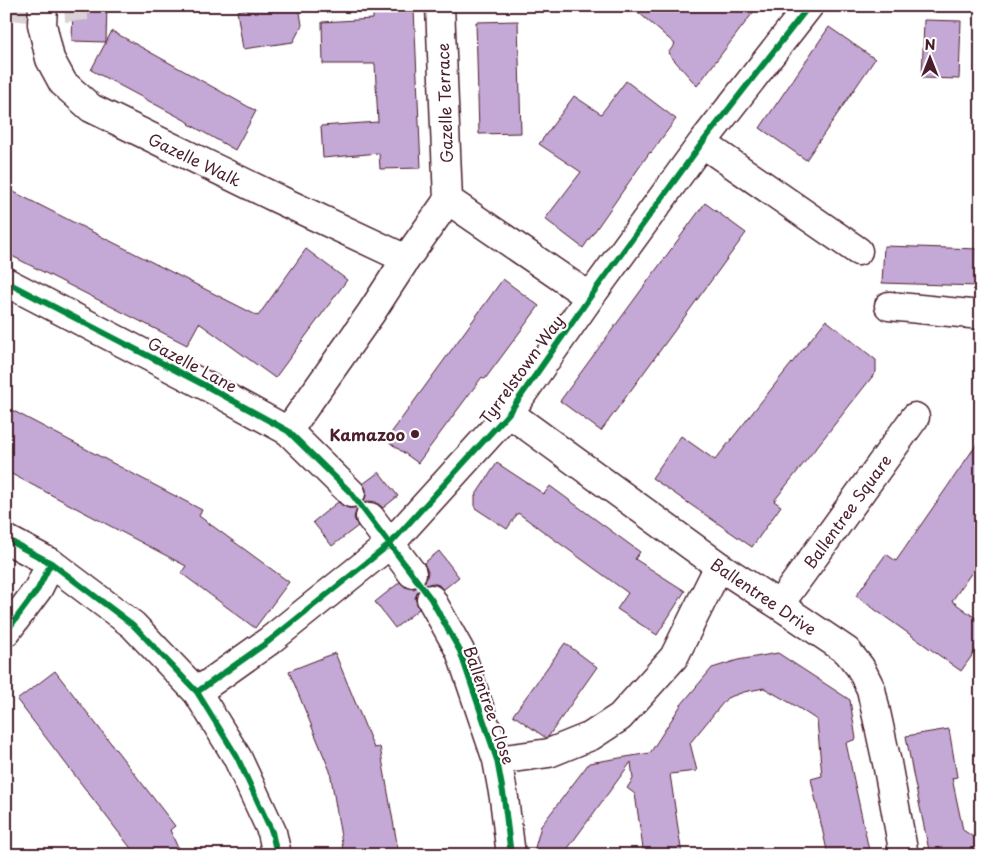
<svg xmlns="http://www.w3.org/2000/svg" width="987" height="861" viewBox="0 0 987 861" font-family="'Playpen Sans',sans-serif">
  <style>
    .building { fill: #c4a8d5; stroke: #4a1f2b }
    .lines { fill: none; stroke-linecap: round; stroke-linejoin: round }
    .street-tunnel { stroke: #dbd2d5; stroke-width: 28; stroke-dasharray: 28 14; stroke-linecap: butt }
    .street-casing { stroke: #4a1f2b; stroke-width: 31 }
    .secondary-casing { stroke: #4a1f2b; stroke-width: 31 }
    .street { stroke: #fff; stroke-width: 28 }
    .secondary { stroke: #fff; stroke-width: 28 }
    .cycleway-casing { stroke: #fff; stroke-width: 9 }
    .cycleway { stroke: #00873e; stroke-width: 6 }
    .poi-dot { fill: #4a1f2b; stroke: #fff; stroke-width: 2 }
    .labels { text-anchor: middle; dominant-baseline: central; stroke-width: 4.5; stroke-linejoin: round; paint-order: stroke }
    .street-label { font-size: 16px; fill: #4a1f2b; stroke: #fff }
    .poi-label { font-size: 16px; font-weight: bold; fill: #4a1f2b; stroke: #fff; text-anchor: end }
  </style>
  <rect width="100%" height="100%" fill="#fff"/>
  <filter id="ink" filterUnits="userSpaceOnUse"><feTurbulence type="fractalNoise" baseFrequency=".02" numOctaves="2"/><feDisplacementMap in="SourceGraphic" scale="10" xChannelSelector="R" yChannelSelector="G"/><feConvolveMatrix kernelMatrix="1 2 1 2 8 2 1 2 1" color-interpolation-filters="sRGB"/></filter>
  <g filter="url(#ink)">
    <path class="building" d="M73,6H107L106,42L112,31L256,111L235,150L189,124L190,123L91,70L106,42L72,41Z
      M268,6H299L302,25L293,42L243,49L237,11Z
      M631,6H758L697,86L668,53L675,44Z
      M414,9L421,168L380,169L379,153L323,158L321,126L378,122L375,64H323L322,22L373,19V11Z
      M924,20L961,21L959,79L922,78Z
      M518,21L521,133L479,134L476,22Z
      M829,27L875,59L806,160L760,128Z
      M626,81L676,119L651,153L650,152L583,248L545,219L581,172L539,144L574,96L601,114Z
      M6,188L258,316L306,249L347,280L275,378L199,323L187,345L6,253Z
      M705,203L746,233L601,431L560,401Z
      M884,246L980,249L979,286L882,283Z
      M503,279L539,306L485,379L482,377L418,463L386,440Z
      M826,320L876,360V372L774,501L781,506L752,547L652,478L681,436L715,460Z
      M6,407L202,510L199,516L289,582L255,628L181,573L186,566L6,471Z
      M981,438V559L952,601L981,622V643L961,671L856,596L886,554L896,561Z
      M497,463L544,494L550,486L640,552L635,559L685,591L657,635L617,609L628,593L518,513L507,529L475,508V496Z
      M379,472L398,496L383,508L376,502L369,501L362,504L366,496V489L363,484Z
      M338,502L348,508H355L360,505L356,511L354,518L358,526L332,546L313,522Z
      M439,551L459,577L443,590L439,585L432,583L423,586L418,591L415,598L419,609L395,628L375,602L400,582L405,587L413,589L422,585L426,580L428,572L424,563Z
      M565,643L597,667L548,737L546,738L513,715Z
      M335,653L374,748L380,747L399,855H344L330,771L289,671Z
      M778,653L850,700L856,739L846,743L870,855H828L811,779L822,776L817,720L794,705L764,688L744,692L727,698L690,743L697,771L670,774L682,855H644L635,794L627,788L633,779L631,762L563,855H533L541,826L589,763L650,753L681,705L712,668L738,660Z
      M55,671L175,826L170,830L181,855H136L17,700Z
      M949,729L957,777L952,778L963,830L981,842V855H930L913,774L906,736Z"/>
    <g class="lines">
      <path class="street-tunnel" d="M13,6L29,8
        M64,8L87,6"/>
      <defs>
        <path id="street" d="M43,6L42,24L50,59L63,83L91,108L276,198L406,259
          M440,6L448,200
          M702,143L858,251
          M448,200L590,297
          M6,282L208,387L288,431L351,493
          M889,306L981,315
          M509,413L719,566L779,605L847,651L860,667L871,689L887,763L904,855
          M288,431L371,313L406,259L448,200
          M370,517L412,573
          M431,599L460,651L497,760L504,798L511,855
          M779,605L915,417
          M6,632L38,589L51,563
          M197,692L269,641L390,544L509,413L590,297L702,143L809,6
          M497,760L549,753L591,736L620,717L674,657L719,566"/>
        <path id="secondary" d="M6,539L51,563L133,625L197,692L237,757L272,832L277,855"/>
      </defs>
      <use href="#street" class="street-casing"/>
      <use href="#secondary" class="secondary-casing"/>
      <use href="#street" class="street"/>
      <use href="#secondary" class="secondary"/>
      <defs>
        <path id="cycleway" d="M6,282L208,387L288,431L351,493L431,599L460,651L497,760L504,798L511,855
          M6,539L51,563L133,625L197,692L237,757L272,832L277,855
          M6,632L38,589L51,563
          M197,692L269,641L390,544L509,413L590,297L702,143L809,6"/>
      </defs>
      <use href="#cycleway" class="cycleway-casing"/>
      <use href="#cycleway" class="cycleway"/>
    </g>
  </g>
  <circle class="poi-dot" cx="415" cy="434" r="5"/>
  <g class="labels">
    <g class="street-label">
      <text transform="translate(444 103) rotate(-92)">Gazelle Terrace</text>
      <text transform="translate(195 159) rotate(26)">Gazelle Walk</text>
      <text transform="translate(193 364) rotate(28)">Gazelle Lane</text>
      <text transform="translate(521 369) rotate(-54)">Tyrrelstown Way</text>
      <text transform="translate(847 511) rotate(-54)">Ballentree Square</text>
      <text transform="translate(764 596) rotate(34)">Ballentree Drive</text>
      <text transform="translate(490 705) rotate(71)">Ballentree Close</text>
    </g>
    <g class="poi-label">
      <text x="405" y="434">Kamazoo</text>
    </g>
  </g>
  <rect width="987" height="861" fill="none" stroke="#fff" stroke-width="25"/>
  <rect x="12" y="12" width="962" height="836" fill="none" stroke="#4a1f2b" stroke-width="2" filter="url(#ink)"/>
  <g transform="translate(930 58)" stroke="#ffffff" stroke-width="4" paint-order="stroke">
  <path d="M0-4L9 19L0 12L-9 19Z" fill="#4a1f2b"/>
  <text y="-8" font-size="14" font-weight="bold" text-anchor="middle" fill="#4a1f2b">N</text>
  </g>
</svg>
